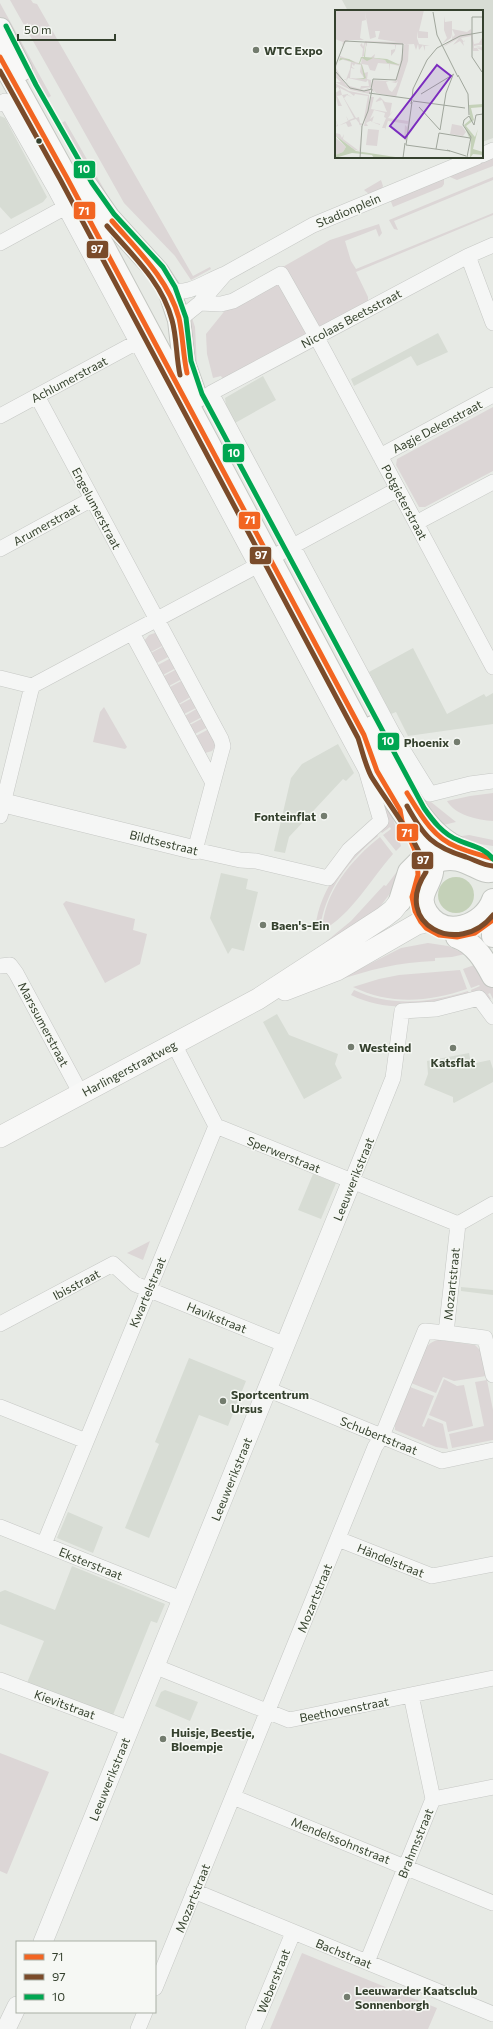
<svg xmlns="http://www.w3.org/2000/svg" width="493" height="2029" viewBox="0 0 493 2029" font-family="Commissioner,sans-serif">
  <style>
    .built { fill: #d7dcd4 }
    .green { fill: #dcd6d6 }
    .water { fill: #c4d1b8 }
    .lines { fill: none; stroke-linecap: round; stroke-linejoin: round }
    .minor-casing { stroke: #c6c8c5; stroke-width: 16 }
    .tertiary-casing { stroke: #c6c8c5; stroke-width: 20 }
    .secondary-casing { stroke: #c6c8c5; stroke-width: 22 }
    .primary-casing { stroke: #c4c7c2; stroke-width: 24 }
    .minor { stroke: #f5f6f5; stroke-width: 15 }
    .tertiary { stroke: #f5f6f5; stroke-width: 19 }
    .secondary { stroke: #f8f8f7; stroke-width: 21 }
    .primary { stroke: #f8f8f7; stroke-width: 22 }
    .bus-1-casing { stroke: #f6f8f4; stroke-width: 8 }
    .bus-2-casing { stroke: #f6f8f4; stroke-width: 8 }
    .bus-3-casing { stroke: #f6f8f4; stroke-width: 8 }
    .bus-1 { stroke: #f26522; stroke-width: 5 }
    .bus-2 { stroke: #7a4b2a; stroke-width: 5 }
    .bus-3 { stroke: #00a651; stroke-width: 5 }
    .poi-dot { fill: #737c6e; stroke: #f6f8f4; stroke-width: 1.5 }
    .bus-dot { fill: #35412e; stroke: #f6f8f4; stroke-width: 1.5 }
    .labels { text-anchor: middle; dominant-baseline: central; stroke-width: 3; stroke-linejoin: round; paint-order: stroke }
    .poi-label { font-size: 12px; font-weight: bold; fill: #35412e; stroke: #f6f8f4; text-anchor: start }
    .street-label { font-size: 12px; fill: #35412e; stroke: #f6f8f4 }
    .inset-road { fill: none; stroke: #a0a69c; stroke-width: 1 }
    .view { fill: #7b2cbf; fill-opacity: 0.15; stroke: #7b2cbf; stroke-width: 2 }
    .inset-edge { fill: none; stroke: #35412e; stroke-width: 2 }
    .line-badge { stroke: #f6f8f4; stroke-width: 1.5 }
    .badge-label { font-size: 11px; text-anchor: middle; font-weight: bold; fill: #fff }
  </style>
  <rect width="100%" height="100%" fill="#e7eae5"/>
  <path class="built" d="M342,0H493V138L482,142V11H348Z
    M0,116L5,118L47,197L43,202L11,219L0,207Z
    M438,333L448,352L417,366L411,356L354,386L351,379Z
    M263,376L276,400L235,423L226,405L225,398Z
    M413,648L447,714L484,694L486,697L493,693V724L408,736L396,712L391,714L369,672Z
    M338,744L354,773L346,781L343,779L289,837L285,853L274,851L291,778L302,764Z
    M221,873L248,879L246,889L258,892L244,951L232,948L228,954L210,918Z
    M277,1014L289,1035L338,1054L335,1064L342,1078L304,1099L263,1022Z
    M469,1053L471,1064L490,1060L493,1069V1082L454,1103L453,1102V1097L424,1085L428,1074L427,1061Z
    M313,1174L336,1183L321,1219L298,1210Z
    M461,1287L493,1290V1295L461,1291Z
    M189,1358L246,1381L228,1426L199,1415L149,1538L125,1528L159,1444L155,1442Z
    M68,1512L103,1527L93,1553L57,1538Z
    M72,1566L165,1604L157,1623L151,1621L113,1715L27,1683L44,1641L0,1624V1592L5,1590L55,1610Z
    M165,1690L198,1702L190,1721L155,1706L161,1692Z"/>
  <path class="green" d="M10,0H31L33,3L37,4L193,276L210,267L211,269L191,280L175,256L124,203Z
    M0,3L51,96L46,99L27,75L0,22Z
    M65,121L116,210L168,266L180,284L179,285L77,166L60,124Z
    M493,157V166L457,180L450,177V176Z
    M493,177V180L394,221L398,230L394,229L389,220Z
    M444,178V184L442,187L393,207L390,199Z
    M381,180L383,186L381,190L369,194L364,190Z
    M493,213V215L356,272L368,297V302L321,327H318L281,268L330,240L379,224L382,233L379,237L376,229L345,241L351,261L356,269Z
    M279,282L307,333L223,379L221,376L213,378L207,354L206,334L227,308Z
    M192,318L195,327L197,366L189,361V322Z
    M200,379L206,391L201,394L212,414L216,411L218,415L214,418L225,438L229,435L231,439L227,442L238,462L242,460L244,463L240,466L250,486L255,484L257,487L252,490L263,510L268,508L270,511L265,514L276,533L281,530L283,536L275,535L202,399L195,382Z
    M493,407V471L425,507H419L396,465L397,459Z
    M303,574L306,578L301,581L312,601L316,599L318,602L314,605L325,625L329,623L331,626L327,629L337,649L342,647L344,650L340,653L350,673L355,671L357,674L352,677L363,697L368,695L369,698L365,701L376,721L298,577Z
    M274,590L395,817L393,818L401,846L396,851L383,835L391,829L390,827L382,833L378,828L385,823Z
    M155,633L164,645L149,653L144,641L149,635Z
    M164,646L170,656L155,664L149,654Z
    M171,658L176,668L161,676L156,666Z
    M177,669L182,679L167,687L162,677Z
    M183,680L192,696L177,705L168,688Z
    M192,698L198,707L182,715L177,706Z
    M104,707L127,747L125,749L93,742L100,712Z
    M198,708L202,717L187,725L183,717Z
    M203,718L208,727L193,735L188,726Z
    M209,729L217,744L212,751L205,753L194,737Z
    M395,747H397L412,772L407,774L400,761H399L418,798L419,797L408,776L413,774L431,802L456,822L439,826L420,803L418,804L393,759Z
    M493,793V821C478,820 455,815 447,801L470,796Z
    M375,831L378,836C349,860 325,890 320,929H315C321,883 346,862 375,831Z
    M469,835L493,840V846L473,843L455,837Z
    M380,837L393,854C370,880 353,913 322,931C324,892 351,860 380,837Z
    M399,869L392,891L376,912L317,949L351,921L384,885L386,886Z
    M66,901L135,919L133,930L147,934L140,964L105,983L63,904Z
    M428,943L448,946L465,954L452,957L435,958V961C400,962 368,970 336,981L401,948Z
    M477,964L492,988L493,987V999L490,993L488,994L491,999L487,1002L473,996L471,990L480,986L479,985L471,988L463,969Z
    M460,970L467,989C429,1002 390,1005 353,987L379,979L399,975Z
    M354,990C390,1007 430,1003 468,991L470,997C427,1004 392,1015 351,995Z
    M150,1241L143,1260L127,1253Z
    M438,1340L475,1345L481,1351L486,1376L454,1381L443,1377L436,1393L411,1383C417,1370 422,1342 438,1340Z
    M444,1379L457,1386L464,1385L473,1426L448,1432L446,1422L429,1415Z
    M487,1380L493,1410V1440L452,1448L449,1434L484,1426L475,1382Z
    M410,1387L434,1396L422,1426L424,1427L428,1418L443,1424L448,1449L436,1447L395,1430V1424Z
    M0,1753L49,1772L7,1874L0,1871Z
    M302,1953L437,2008L428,2029H270Z"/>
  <path class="water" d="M438 895a18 18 0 1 1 36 0a18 18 0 1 1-36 0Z"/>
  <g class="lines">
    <defs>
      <path id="minor" d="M0,104L5,101L54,187L366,770L381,821L349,850L328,878L256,861L240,860L195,850L221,753L223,746L221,739L37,396
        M482,155L493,150
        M0,243L73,203
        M493,245L468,256L211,393L393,734L430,794L470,784L493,781
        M468,256L493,323
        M169,290C189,296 206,281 225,274L313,225L477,157
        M200,303L221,304L233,301L281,274L316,336L493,667
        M179,320L200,303L225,274
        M0,416L137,342
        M380,456L493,395
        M416,523L493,482
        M0,549L92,499
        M280,553L398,489
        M132,633L212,781
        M0,678L32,686
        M0,816L32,686L266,561
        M0,966L10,965L16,973L81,1094
        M174,1044L216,1126
        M216,1126L458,1224
        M352,1180L393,1078L402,1011L436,1009L479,998L493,1017
        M458,1224L493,1204
        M0,1324L113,1264L135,1284L286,1345
        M446,1333L485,1338L493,1375
        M267,1389L442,1461L493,1450
        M0,1407L86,1441
        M0,1527L181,1599
        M338,1539L432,1576L493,1564
        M44,1544L216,1126
        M154,1666L289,1720L493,1678
        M0,1680L130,1729
        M233,1797L493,1903
        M433,1799L493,1787
        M194,1891L493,2014
        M367,1962L433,1799L411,1695
        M155,1988L375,1447L382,1436L425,1331L446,1333L458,1224
        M138,2029L145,2012
        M253,2029L293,1933"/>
      <path id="tertiary" d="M0,802L195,850
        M43,1942L352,1180
        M6,2029L17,2006"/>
      <path id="secondary" d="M285,990L337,970L417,924L422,923
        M0,1137L258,999L384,917L393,910L400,901"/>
      <path id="primary" d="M0,29L21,70
        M0,57L67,178L364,735C369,748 371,761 378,773C394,803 418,829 431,862C438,881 413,892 427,913C444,940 484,926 493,900
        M79,175L109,218L157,271L169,290L179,320L184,363L196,397
        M373,727C393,766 416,827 456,847
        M435,862C464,850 481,877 493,870
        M400,901L409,872L423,858L441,849
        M493,922V936
        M457,937C475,943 485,961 493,976"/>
    </defs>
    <use href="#minor" class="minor-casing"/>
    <use href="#tertiary" class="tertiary-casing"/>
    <use href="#secondary" class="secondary-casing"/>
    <use href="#primary" class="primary-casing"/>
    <use href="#minor" class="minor"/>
    <use href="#tertiary" class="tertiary"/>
    <use href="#secondary" class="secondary"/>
    <use href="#primary" class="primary"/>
    <defs>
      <path id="bus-1" d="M0,57L67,178L364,735L377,771L400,810L402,821L417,855L418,875L412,897L415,911L421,922L426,928L439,935L457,937L475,933L493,920
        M112,221C138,251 168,279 179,318C183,336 183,355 187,373
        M407,793C420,814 433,838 457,847C469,852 481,855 493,859"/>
      <path id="bus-2" d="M0,71L61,181L358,738C362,750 365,764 371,776C384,798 424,849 426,872C391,924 459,958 493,915
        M107,226C132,255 162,282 172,320C177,338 176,357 180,375
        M407,806C424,837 433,847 466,857C475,860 483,865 493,866"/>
      <path id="bus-3" d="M6,26L36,85L92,183L114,214L163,267L175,287L186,318L191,361L202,394L424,808C433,821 443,834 458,840C471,846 484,847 493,859"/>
    </defs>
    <use href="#bus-1" class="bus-1-casing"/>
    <use href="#bus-2" class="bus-2-casing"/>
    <use href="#bus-3" class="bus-3-casing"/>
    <use href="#bus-1" class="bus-1"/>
    <use href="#bus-2" class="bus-2"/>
    <use href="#bus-3" class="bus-3"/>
  </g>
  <g class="poi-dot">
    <circle cx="256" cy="50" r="4"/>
    <circle cx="457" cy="742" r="4"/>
    <circle cx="324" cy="816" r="4"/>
    <circle cx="263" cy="925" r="4"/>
    <circle cx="351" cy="1047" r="4"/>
    <circle cx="453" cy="1048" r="4"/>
    <circle cx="223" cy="1401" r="4"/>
    <circle cx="163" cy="1739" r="4"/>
    <circle cx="347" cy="1997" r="4"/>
  </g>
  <circle class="bus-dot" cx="39" cy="141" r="3.5"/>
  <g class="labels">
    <g class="poi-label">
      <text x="264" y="50">WTC Expo</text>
      <text x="449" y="742" text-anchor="end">Phoenix</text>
      <text x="316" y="816" text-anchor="end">Fonteinflat</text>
      <text x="271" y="925">Baen's-Ein</text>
      <text x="359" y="1047">Westeind</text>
      <text x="453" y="1062" text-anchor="middle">Katsflat</text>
      <text x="231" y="1394">Sportcentrum<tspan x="231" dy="14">Ursus</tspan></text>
      <text x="171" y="1732">Huisje, Beestje,<tspan x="171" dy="14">Bloempje</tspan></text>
      <text x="355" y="1990">Leeuwarder Kaatsclub<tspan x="355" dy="14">Sonnenborgh</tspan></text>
    </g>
    <g class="street-label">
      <text transform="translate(348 210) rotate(-23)">Stadionplein</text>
      <text transform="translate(351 318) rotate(-28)">Nicolaas Beetsstraat</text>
      <text transform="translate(69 379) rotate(-28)">Achlumerstraat</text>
      <text transform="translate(437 426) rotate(-28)">Aagje Dekenstraat</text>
      <text transform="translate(405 502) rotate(62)">Potgieterstraat</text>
      <text transform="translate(97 508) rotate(62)">Engelumerstraat</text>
      <text transform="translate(46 524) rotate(-29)">Arumerstraat</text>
      <text transform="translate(164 842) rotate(14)">Bildtsestraat</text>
      <text transform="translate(44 1024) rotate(62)">Marssumerstraat</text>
      <text transform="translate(129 1068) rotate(-28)">Harlingerstraatweg</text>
      <text transform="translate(284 1154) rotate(22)">Sperwerstraat</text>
      <text transform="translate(353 1179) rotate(-68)">Leeuwerikstraat</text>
      <text transform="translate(76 1284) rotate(-28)">Ibisstraat</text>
      <text transform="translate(451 1284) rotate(-84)">Mozartstraat</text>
      <text transform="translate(147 1292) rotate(-67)">Kwartelstraat</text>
      <text transform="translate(217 1317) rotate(22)">Havikstraat</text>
      <text transform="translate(379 1435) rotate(22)">Schubertstraat</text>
      <text transform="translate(231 1479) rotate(-68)">Leeuwerikstraat</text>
      <text transform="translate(391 1560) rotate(22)">Händelstraat</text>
      <text transform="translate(91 1563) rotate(22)">Eksterstraat</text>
      <text transform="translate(314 1598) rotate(-68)">Mozartstraat</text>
      <text transform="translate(65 1704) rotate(20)">Kievitstraat</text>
      <text transform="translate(344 1709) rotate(-11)">Beethovenstraat</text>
      <text transform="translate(109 1779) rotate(-68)">Leeuwerikstraat</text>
      <text transform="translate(341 1840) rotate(22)">Mendelssohnstraat</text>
      <text transform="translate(415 1843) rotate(-68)">Brahmsstraat</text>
      <text transform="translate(192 1898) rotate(-68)">Mozartstraat</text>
      <text transform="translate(344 1953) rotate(22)">Bachstraat</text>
      <text transform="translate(273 1981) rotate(-68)">Weberstraat</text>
    </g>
  </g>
  <g transform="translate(335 10)">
    <rect width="148" height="148" fill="#e7eae5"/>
    <path d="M0,0H89L84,21L93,22V28H83L82,21V28L84,34L95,36H90V41L88,35L84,40L83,34L81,40L79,34L61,35L60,41L56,46V40L60,39V35L32,32V37L30,33L29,46L27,47L28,39L25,35L27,33L28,37L30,31L62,32L43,29L45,21H40L41,27L35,29L30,2L31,10L27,11L25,28L29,30H14L7,35L8,32L0,29ZM109,6L110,12L117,11V24L116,28L107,34L112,28L109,20ZM117,19L132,22L136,19L139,34L144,33L147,28L148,35H139L148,37L139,36V38L148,37V41L142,38L144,41H138L136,26L126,28L129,32L130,30V31L129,32V31L128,32L129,36L125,31L118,35L124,28L108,37L117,29L118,24V27L120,25ZM74,34L73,51L61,87L41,83L38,79L40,83L36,80L37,70L54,71L51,72L54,80L57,82L61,76L58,85L63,71L61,73L56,72L61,71L69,35ZM40,44L39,48L50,50L52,53L66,54L65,56L55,54L54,61V54L43,53L40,61L35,60L33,55L27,54L28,62L29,57V63L33,62L32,69L36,70V77L29,81L35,79V84L16,80L0,72H6L0,67V55L3,50L1,58L8,70H11L15,59L16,52L5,49V48L4,52L5,46L26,54L27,48L33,50ZM17,54L19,56L20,54L26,55L25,62L30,69L15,68L16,58L20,59L17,57ZM1,61L8,70L12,69L11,71L12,73L16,75L11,72L13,68L31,72L33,70L34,76H26L25,79L35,77L29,80L11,75ZM0,73L14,81L34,85V98L36,87H45L50,92L57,93L55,104L58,101L53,108L73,111L74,105L73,112L75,105L71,131L69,129L70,115L72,117L73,114L53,111L50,120V118H47L51,108L49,107L50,103L39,100L35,109L39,106L37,112L45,114V115L37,112L36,111H35L31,113L33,116H29L31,106L28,115H25L27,117L25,141L20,140L0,125V123L5,124L7,128L9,124L8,129L24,141L27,118L24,114V113L21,115L24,113L21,109L15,111L17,116L13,117L11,113L0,117L2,115L0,108L3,116L13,111L11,106L14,111V110L19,108L7,85L2,86L7,96H3L0,83L5,80L3,77L0,79ZM5,78L15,83L14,85L15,83L19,86L20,84L33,86L28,114L25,113L24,107L21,108L9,88L12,85L14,86L17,87L13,85V84L7,85ZM39,87H45L40,92L47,90L52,102L36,99ZM117,114L127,116L131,122L128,126L115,124ZM33,119L44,120L42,136L31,135ZM0,127L11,137L8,142L0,145Z" fill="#dcd6d6" fill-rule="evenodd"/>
    <path d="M31,33L30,47L52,49L65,55L52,53L50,50L38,48L32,51L27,48L25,53L27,55L31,68L29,69L21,68H29L26,54L21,53L8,49L4,51L5,48L14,49L21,53H24L26,47H29ZM148,94V97L136,98L139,110L131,116L140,127L143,119L138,139L148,142V145L138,144L135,148L136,132L129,115L135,110L134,95ZM0,125L21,141L67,148H39L37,145L17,143L0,148V145L8,142L11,137Z" fill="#c4d1b8"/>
    <path class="inset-road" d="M98,2L102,25L123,67M137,23V7H148M137,23V47L147,62M0,57L10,31L68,34L67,50L61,70L38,69L36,79M0,61L15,78L29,81L37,79L33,101L27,116L25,148M123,65L133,84L134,105M34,83L77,89L76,94M86,84L119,64M77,88L78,79L92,50L102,38L125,26L148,22M78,91L130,98M84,97L105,120L111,83L118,65M134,106L139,115L141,105L148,104M71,135L77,92M71,135L115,141M101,139L104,123L135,128M112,140L131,146M132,147L136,127L128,115L129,110L134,106M68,148L70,133"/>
    <path class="view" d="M102,55L116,66L70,128L55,116Z"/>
    <rect width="148" height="148" class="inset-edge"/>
  </g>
  <g class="line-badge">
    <rect x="73" y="160" width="23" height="19" rx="4" fill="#00a651"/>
    <rect x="73" y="201" width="23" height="19" rx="4" fill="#f26522"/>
    <rect x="86" y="240" width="23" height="19" rx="4" fill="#7a4b2a"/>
    <rect x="222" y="443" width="23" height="20" rx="4" fill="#00a651"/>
    <rect x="238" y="511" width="23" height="19" rx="4" fill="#f26522"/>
    <rect x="249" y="546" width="23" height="19" rx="4" fill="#7a4b2a"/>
    <rect x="377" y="732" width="23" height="19" rx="4" fill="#00a651"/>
    <rect x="396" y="823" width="23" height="19" rx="4" fill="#f26522"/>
    <rect x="411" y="851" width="23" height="19" rx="4" fill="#7a4b2a"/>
  </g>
  <g class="badge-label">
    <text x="84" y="173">10</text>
    <text x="84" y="215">71</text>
    <text x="97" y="253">97</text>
    <text x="234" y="457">10</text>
    <text x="250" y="524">71</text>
    <text x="261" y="559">97</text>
    <text x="388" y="745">10</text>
    <text x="407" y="837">71</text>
    <text x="423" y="864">97</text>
  </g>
  <rect x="16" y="1941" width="140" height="72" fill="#f6f8f4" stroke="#a9afa5"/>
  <rect x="24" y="1954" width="20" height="6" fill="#f26522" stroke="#a9afa5"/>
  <text x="52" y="1961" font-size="12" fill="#35412e">71</text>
  <rect x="24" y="1974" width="20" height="6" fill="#7a4b2a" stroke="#a9afa5"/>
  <text x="52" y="1981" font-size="12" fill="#35412e">97</text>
  <rect x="24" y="1994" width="20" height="6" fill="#00a651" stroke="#a9afa5"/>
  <text x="52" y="2001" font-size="12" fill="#35412e">10</text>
  <path d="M18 34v6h97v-6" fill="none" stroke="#35412e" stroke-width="2"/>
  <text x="24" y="34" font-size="12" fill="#35412e" stroke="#f6f8f4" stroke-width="3" paint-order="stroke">50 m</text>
</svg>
